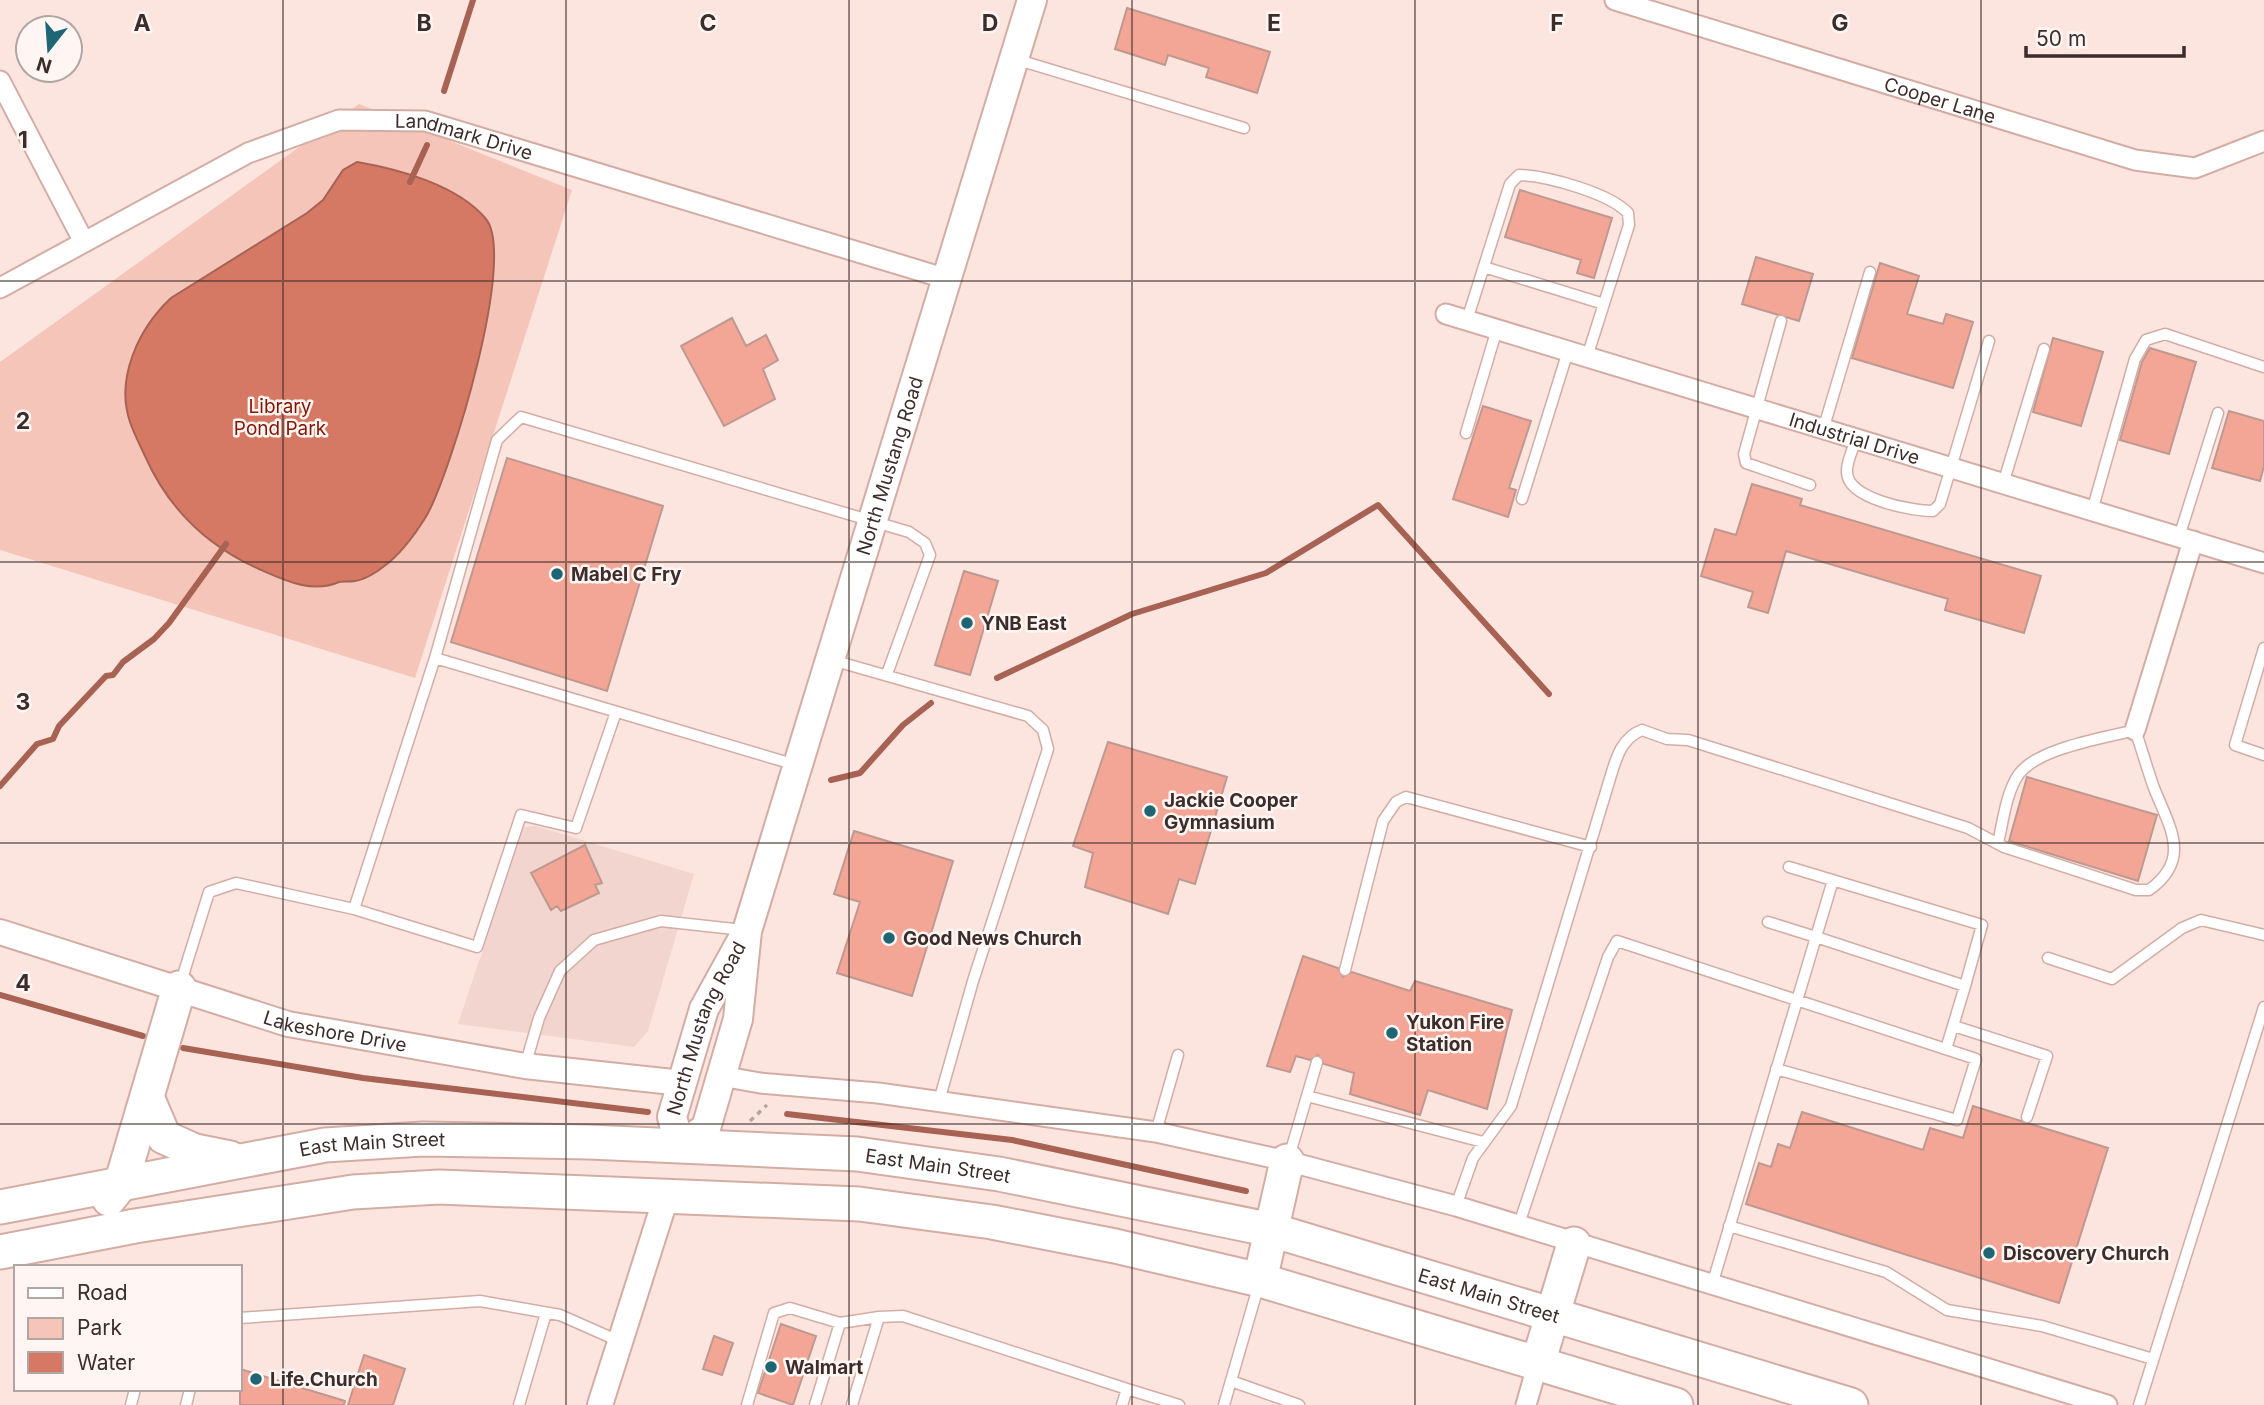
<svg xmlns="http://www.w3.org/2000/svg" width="2264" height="1405" viewBox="0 0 2264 1405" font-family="Inter,sans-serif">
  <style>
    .built { fill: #f1d5ce }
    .green { fill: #f6c5b9 }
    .water { fill: #d57965; stroke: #a76253; stroke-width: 2 }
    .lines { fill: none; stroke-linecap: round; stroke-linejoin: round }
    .stream { stroke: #a76253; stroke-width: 6 }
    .building { fill: #f3a695; stroke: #bf9991; stroke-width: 2 }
    .service-casing { stroke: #d3ada4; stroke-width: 13 }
    .minor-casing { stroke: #d3ada4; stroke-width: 23 }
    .tertiary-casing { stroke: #d3ada4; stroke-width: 28 }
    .secondary-casing { stroke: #d3ada4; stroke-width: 32 }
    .trunk-casing { stroke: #d3ada4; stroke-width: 37 }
    .path { stroke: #b9a4a0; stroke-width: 3.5; stroke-dasharray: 5 5; stroke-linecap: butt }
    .service { stroke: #fff; stroke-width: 10 }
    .minor { stroke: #fff; stroke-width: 19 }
    .tertiary { stroke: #fff; stroke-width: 24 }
    .secondary { stroke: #fff; stroke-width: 28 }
    .trunk { stroke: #fff; stroke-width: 33 }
    .grid { fill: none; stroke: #3c2d2a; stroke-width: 2; stroke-opacity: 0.55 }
    .poi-dot { fill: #1e6674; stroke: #fff6f4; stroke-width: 2.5 }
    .labels { text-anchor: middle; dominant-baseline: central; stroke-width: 5; stroke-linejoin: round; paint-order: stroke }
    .street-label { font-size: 19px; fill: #3c2d2a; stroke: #fff6f4 }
    .park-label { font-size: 19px; fill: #851600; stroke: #fff6f4 }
    .poi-label { font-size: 19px; font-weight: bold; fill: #3c2d2a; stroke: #fff6f4; text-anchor: start }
    .grid-label { font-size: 23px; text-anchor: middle; font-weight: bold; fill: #3c2d2a; stroke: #fff6f4; stroke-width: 5; stroke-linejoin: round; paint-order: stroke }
  </style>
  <rect width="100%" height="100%" fill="#fde5df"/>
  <path class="built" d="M536,826L694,874L648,1031L634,1047L458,1024L524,827Z"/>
  <path class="green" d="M359,104L572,190L415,678L0,550V362Z"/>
  <path class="water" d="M357,162C398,169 458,185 486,219C517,258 451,471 427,515C416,533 400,555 383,567C376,573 363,580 355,581C350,582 343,581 339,582C312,594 284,580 259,569C207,546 168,508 145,456C140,445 134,434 130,422C115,378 139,328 171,298L307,213L323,200L343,170Z"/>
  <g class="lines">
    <path class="stream" d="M444,91L473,0
      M410,182L427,145
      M997,678L1132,614L1266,573L1378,505L1549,694
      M831,780L860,773L903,725L931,703
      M0,786L37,744L53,739L59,726L106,676L113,675L123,662L154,639L169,623L226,544
      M0,995L143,1036
      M183,1048L363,1078L648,1112
      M787,1114L1012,1140L1246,1191"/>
  </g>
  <path class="building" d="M1127,8L1270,52L1257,93L1206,77L1209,68L1168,55L1165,65L1115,49Z
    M1520,190L1612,218L1594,278L1577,273L1581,260L1505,237Z
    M1756,257L1813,274L1799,321L1742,304Z
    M1880,263L1919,276L1907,314L1943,324L1946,314L1973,322L1953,388L1852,358Z
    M732,318L746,346L766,335L778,360L763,369L775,399L724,426L681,346Z
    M2053,338L2103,352L2081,426L2033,412Z
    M2150,348L2196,362L2169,454L2120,440L2142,362Z
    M1483,406L1531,421L1509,488L1516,490L1508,517L1453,499Z
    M2229,411L2264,421V466L2260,481L2212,468Z
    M507,458L663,506L607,691L451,642Z
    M1752,484L1802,499L1800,505L2041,576L2024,633L1945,610L1948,599L1786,551L1768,613L1748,607L1753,592L1701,576L1715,529L1736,535Z
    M964,571L998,581L970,675L935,665Z
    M1108,742L1227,777L1195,884L1179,879L1168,914L1085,887L1093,853L1073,846Z
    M2027,777L2157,815L2138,881L2009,841Z
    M854,831L953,861L912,996L837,973L860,902L834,894Z
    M585,845L602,883L595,885L599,893L561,911L557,906L551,910L531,873Z
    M1303,956L1338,968L1343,977L1352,972L1410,991L1415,981L1512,1010L1487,1109L1428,1090L1420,1115L1350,1094L1354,1073L1324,1064L1318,1055L1310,1060L1296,1056L1290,1072L1267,1066Z
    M1973,1106L2108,1148L2059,1303L1746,1204L1759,1163L1771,1167L1778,1144L1790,1148L1802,1112L1923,1150L1930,1128L1963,1138Z
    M781,1324L816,1336L793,1405L758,1393Z
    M714,1336L733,1343L722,1375L703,1369Z
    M364,1355L405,1369L393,1405H348Z
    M240,1369L345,1401L344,1405H240Z"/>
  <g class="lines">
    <defs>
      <path id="service" d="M1015,59L1244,128
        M1484,267L1604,304
        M1467,320L1510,184L1519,175C1548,176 1609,193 1628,213L1629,225L1587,357
        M1781,321L1744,454L1746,463L1810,485
        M1823,430L1870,272
        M1466,433L1497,329
        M1856,440C1853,449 1846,463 1847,472C1847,499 1912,511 1933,511L1940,504L1989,341
        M2003,484L2044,349
        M1522,499L1568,351
        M2092,511L2135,359L2146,340L2165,334L2264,367
        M2179,537L2218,413
        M2264,648L2235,745L2264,755
        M435,658L497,440L521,417L909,532L925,543L930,555L887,674
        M832,660L1028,716L1043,730L1048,749L973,981L939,1101
        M1789,867L1982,925L1965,986
        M354,909L477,947L521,815L576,828L616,712
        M1768,922L1816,937L1833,880
        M2048,958L2112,979L2182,928L2201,920L2264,935
        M1345,970L1383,821L1396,802L1406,797L1591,847
        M180,985L209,892L236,883L354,909L435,658L796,765
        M1954,1026L2047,1056L2027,1117
        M525,1066L539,1018L560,971L594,940L661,921L743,930
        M1307,1096L1317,1062
        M1156,1132L1178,1055
        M1289,1157L1307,1096L1483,1142
        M1456,1206L1473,1158L1511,1106L1608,785C1615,763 1619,739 1642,730L1667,739L1688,740L1968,828L2004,847L2136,890H2149C2192,859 2170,828 2154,788C2147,769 2142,749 2135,730C2105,738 2038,748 2019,774C2006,792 2003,822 1998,843
        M1729,1226L1886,1272L1947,1310L2042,1326L2153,1359
        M1518,1227L1608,957L1617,941L1976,1059L1957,1120L1776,1069
        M1712,1285L1816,937L1965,986L1946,1049
        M240,1318L480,1301L560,1315L621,1342
        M840,1323L879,1317
        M1231,1381L1299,1405
        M1127,1389L1179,1405
        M131,1405L135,1389
        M186,1405L190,1389
        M519,1405L546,1313
        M747,1405L774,1313L790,1308L840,1323L815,1405
        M852,1405L879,1317L903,1316L1127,1389L1122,1405
        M1224,1405L1259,1284
        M2139,1405L2264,1007"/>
      <g id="minor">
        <path id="s1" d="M1615,0L2135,160L2195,168L2264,141"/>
        <path d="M0,81L84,242"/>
        <path id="s2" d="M0,288L248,153L339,120L425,121L947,279"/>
        <path id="s3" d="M1446,314L2264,563"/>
        <path d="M2135,730L2193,541"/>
        <path d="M721,1076L760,1083L878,1093L1156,1132L1287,1161L1456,1206L2107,1405"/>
        <path d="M1526,1405L1538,1363"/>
      </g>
      <g id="tertiary">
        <path id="s4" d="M0,932L288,1024L525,1066L682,1083"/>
        <path d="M600,1405L667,1194"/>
      </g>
      <g id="secondary">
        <path id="s5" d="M747,931L738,1019L706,1128L680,1146L672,1117L704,1009L747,931L1032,0"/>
      </g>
      <g id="trunk">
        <path d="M147,1097L164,1137L195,1151L230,1158"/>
        <path d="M109,1199L121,1184L179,988"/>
        <path id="s6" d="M0,1207L325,1145L423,1139L589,1142L857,1154L999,1174L1272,1230L1851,1405"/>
        <path d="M0,1252L135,1226L353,1192L439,1187L859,1204L992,1222L1115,1246L1260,1280L1676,1405"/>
        <path d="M1260,1280L1287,1161"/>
        <path d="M1538,1363L1574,1244"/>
      </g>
    </defs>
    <use href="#service" class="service-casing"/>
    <use href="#minor" class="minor-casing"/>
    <use href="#tertiary" class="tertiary-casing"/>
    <use href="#secondary" class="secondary-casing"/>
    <use href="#trunk" class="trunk-casing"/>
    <path class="path" d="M750,1121L767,1105"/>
    <use href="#service" class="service"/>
    <use href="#minor" class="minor"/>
    <use href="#tertiary" class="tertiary"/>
    <use href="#secondary" class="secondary"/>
    <use href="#trunk" class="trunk"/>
  </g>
  <path class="grid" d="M283,0V1405M566,0V1405M849,0V1405M1132,0V1405M1415,0V1405M1698,0V1405M1981,0V1405M0,281H2264M0,562H2264M0,843H2264M0,1124H2264"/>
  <g class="poi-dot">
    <circle cx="557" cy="574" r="7"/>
    <circle cx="967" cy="623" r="7"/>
    <circle cx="1150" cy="811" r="7"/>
    <circle cx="889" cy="938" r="7"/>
    <circle cx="1392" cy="1033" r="7"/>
    <circle cx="1989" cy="1253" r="7"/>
    <circle cx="771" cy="1367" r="7"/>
    <circle cx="256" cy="1379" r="7"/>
  </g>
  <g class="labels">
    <g class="street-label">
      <text stroke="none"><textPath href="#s1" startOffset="340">Cooper Lane</textPath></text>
      <text stroke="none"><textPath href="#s2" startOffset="506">Landmark Drive</textPath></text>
      <text stroke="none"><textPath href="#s3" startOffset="427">Industrial Drive</textPath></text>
      <text stroke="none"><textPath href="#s5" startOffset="952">North Mustang Road</textPath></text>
      <text stroke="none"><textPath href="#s5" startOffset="359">North Mustang Road</textPath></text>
      <text stroke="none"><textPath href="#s4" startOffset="350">Lakeshore Drive</textPath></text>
      <text stroke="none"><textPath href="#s6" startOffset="378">East Main Street</textPath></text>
      <text stroke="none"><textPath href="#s6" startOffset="945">East Main Street</textPath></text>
      <text stroke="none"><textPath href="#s6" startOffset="1512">East Main Street</textPath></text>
    </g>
    <g class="park-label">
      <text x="280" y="406">Library<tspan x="280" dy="22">Pond Park</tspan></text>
    </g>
    <g class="poi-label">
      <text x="571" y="574">Mabel C Fry</text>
      <text x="981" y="623">YNB East</text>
      <text x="1164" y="800">Jackie Cooper<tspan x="1164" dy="22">Gymnasium</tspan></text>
      <text x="903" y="938">Good News Church</text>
      <text x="1406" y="1022">Yukon Fire<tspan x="1406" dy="22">Station</tspan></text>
      <text x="2003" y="1253">Discovery Church</text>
      <text x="785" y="1367">Walmart</text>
      <text x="270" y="1379">Life.Church</text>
    </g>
  </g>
  <g class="grid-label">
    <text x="142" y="31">A</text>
    <text x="424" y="31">B</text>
    <text x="708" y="31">C</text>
    <text x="990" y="31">D</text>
    <text x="1274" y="31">E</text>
    <text x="1557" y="31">F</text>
    <text x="1840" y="31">G</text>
    <text x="23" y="148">1</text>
    <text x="23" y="429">2</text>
    <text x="23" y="710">3</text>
    <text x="23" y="991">4</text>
  </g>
  <rect x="14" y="1265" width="228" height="126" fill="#fff6f4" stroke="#b1a6a3" stroke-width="2"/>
  <rect x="28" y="1288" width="35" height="10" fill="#ffffff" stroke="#b1a6a3" stroke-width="2"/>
  <text x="77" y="1300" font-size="21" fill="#3c2d2a">Road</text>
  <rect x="28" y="1318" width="35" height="21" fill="#f6c5b9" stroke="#b1a6a3" stroke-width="2"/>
  <text x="77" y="1335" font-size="21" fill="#3c2d2a">Park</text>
  <rect x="28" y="1352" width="35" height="21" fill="#d57965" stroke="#b1a6a3" stroke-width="2"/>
  <text x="77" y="1370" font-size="21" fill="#3c2d2a">Water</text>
  <g transform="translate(49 49) rotate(197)"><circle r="33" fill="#fff6f4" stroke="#b1a6a3" stroke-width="2"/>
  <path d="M0-5L12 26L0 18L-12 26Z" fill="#1e6674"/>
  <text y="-10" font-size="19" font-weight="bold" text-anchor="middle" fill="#3c2d2a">N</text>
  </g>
  <path d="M2026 46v10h158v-10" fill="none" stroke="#3c2d2a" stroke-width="3.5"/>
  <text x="2036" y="46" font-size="21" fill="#3c2d2a" stroke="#fff6f4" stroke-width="5" paint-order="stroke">50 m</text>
</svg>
